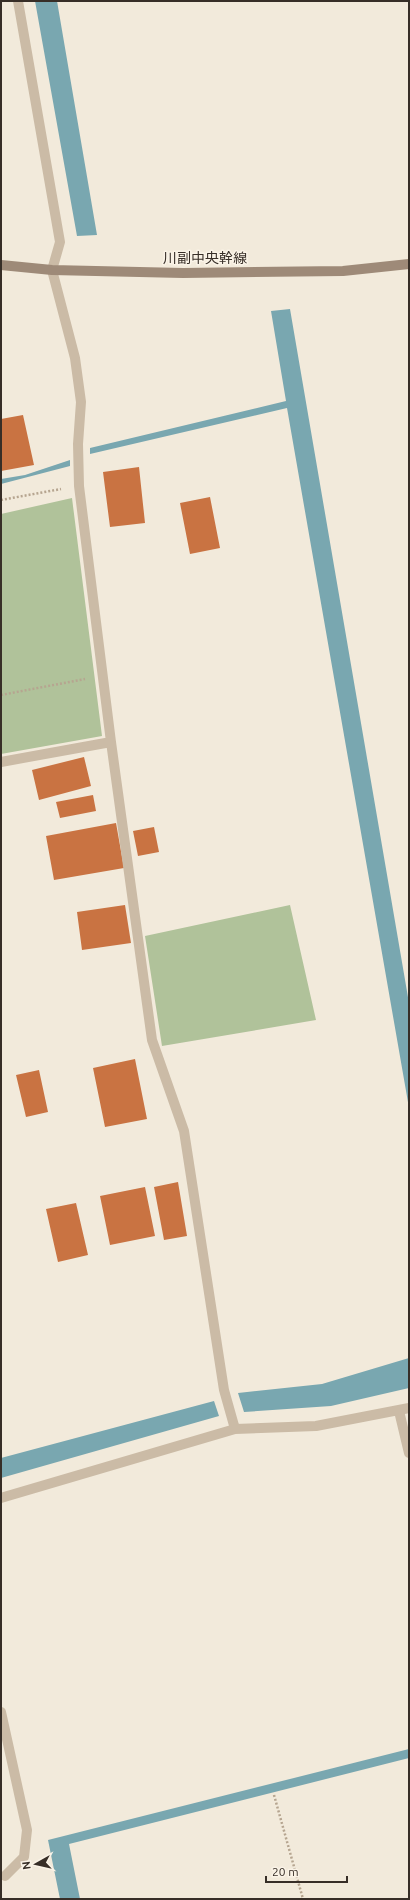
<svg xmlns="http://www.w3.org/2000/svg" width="410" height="1900" viewBox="0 0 410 1900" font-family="Ubuntu,'Noto Sans JP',sans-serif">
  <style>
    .green { fill: #b0c29a }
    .water { fill: #79a7b0 }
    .building { fill: #c97342 }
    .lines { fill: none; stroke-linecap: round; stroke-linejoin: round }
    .path { stroke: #b6a590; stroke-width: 2.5; stroke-dasharray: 2 2; stroke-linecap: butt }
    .street { stroke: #cbbba6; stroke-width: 10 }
    .secondary { stroke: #9e8a78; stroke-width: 10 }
    .labels { text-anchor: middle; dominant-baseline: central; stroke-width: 3; stroke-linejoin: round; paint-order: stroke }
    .street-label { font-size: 14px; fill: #372e27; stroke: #faf3e7 }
  </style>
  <rect width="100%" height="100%" fill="#f2eadb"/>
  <path class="green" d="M72,498L102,736L1,754V514Z
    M290,905L316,1020L162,1046L145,936Z"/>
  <path class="water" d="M35,1H57L97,235L77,236Z
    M290,309L409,1003V1108L287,408L90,454V448L286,401L271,311Z
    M70,460V466L1,484V479L25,475Z
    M409,1358V1388L331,1406L244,1412L238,1393L322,1384Z
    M214,1401L219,1416L1,1478V1458Z
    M409,1749V1758L69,1844L80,1899H60L48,1840Z"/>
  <path class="building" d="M23,415L34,465L1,471V419Z
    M139,467L145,523L110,527L103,472Z
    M210,497L220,548L190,554L180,503Z
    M84,757L91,786L39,800L32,770Z
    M93,795L96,811L60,818L56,802Z
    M116,823L124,868L54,880L46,836Z
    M154,827L159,852L138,856L133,831Z
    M125,905L131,943L82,950L77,912Z
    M135,1059L147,1119L105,1127L93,1068Z
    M39,1070L48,1112L26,1117L16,1075Z
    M178,1182L187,1236L164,1240L154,1187Z
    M145,1187L155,1236L110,1245L100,1196Z
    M76,1203L88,1255L58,1262L46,1209Z"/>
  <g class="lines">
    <path class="path" d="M1,500L61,489
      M1,695L85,679
      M274,1795L303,1899"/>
    <path class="street" d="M18,1L60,242L52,270L75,358L81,402L78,444L79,486L111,742L152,1040L184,1131L224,1390L235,1429
      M1,762L111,742
      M399,1411L409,1453
      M1,1498L235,1429L316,1426L409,1408
      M1,1712L27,1830L24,1857L5,1876"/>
    <path class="secondary" d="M1,265L52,270L183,273L343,271L409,264"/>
  </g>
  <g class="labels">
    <g class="street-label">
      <text x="205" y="258">川副中央幹線</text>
    </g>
  </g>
  <rect width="410" height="1900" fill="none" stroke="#372e27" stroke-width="4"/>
  <g transform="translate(36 1864) rotate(262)" stroke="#faf3e7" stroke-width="3" paint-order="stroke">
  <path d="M0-3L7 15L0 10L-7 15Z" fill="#372e27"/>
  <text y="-6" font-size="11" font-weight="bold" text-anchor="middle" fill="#372e27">N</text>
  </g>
  <path d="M266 1876v6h81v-6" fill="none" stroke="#372e27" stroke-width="2"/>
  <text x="272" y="1876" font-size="12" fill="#372e27" stroke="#faf3e7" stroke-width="3" paint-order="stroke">20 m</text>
</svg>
